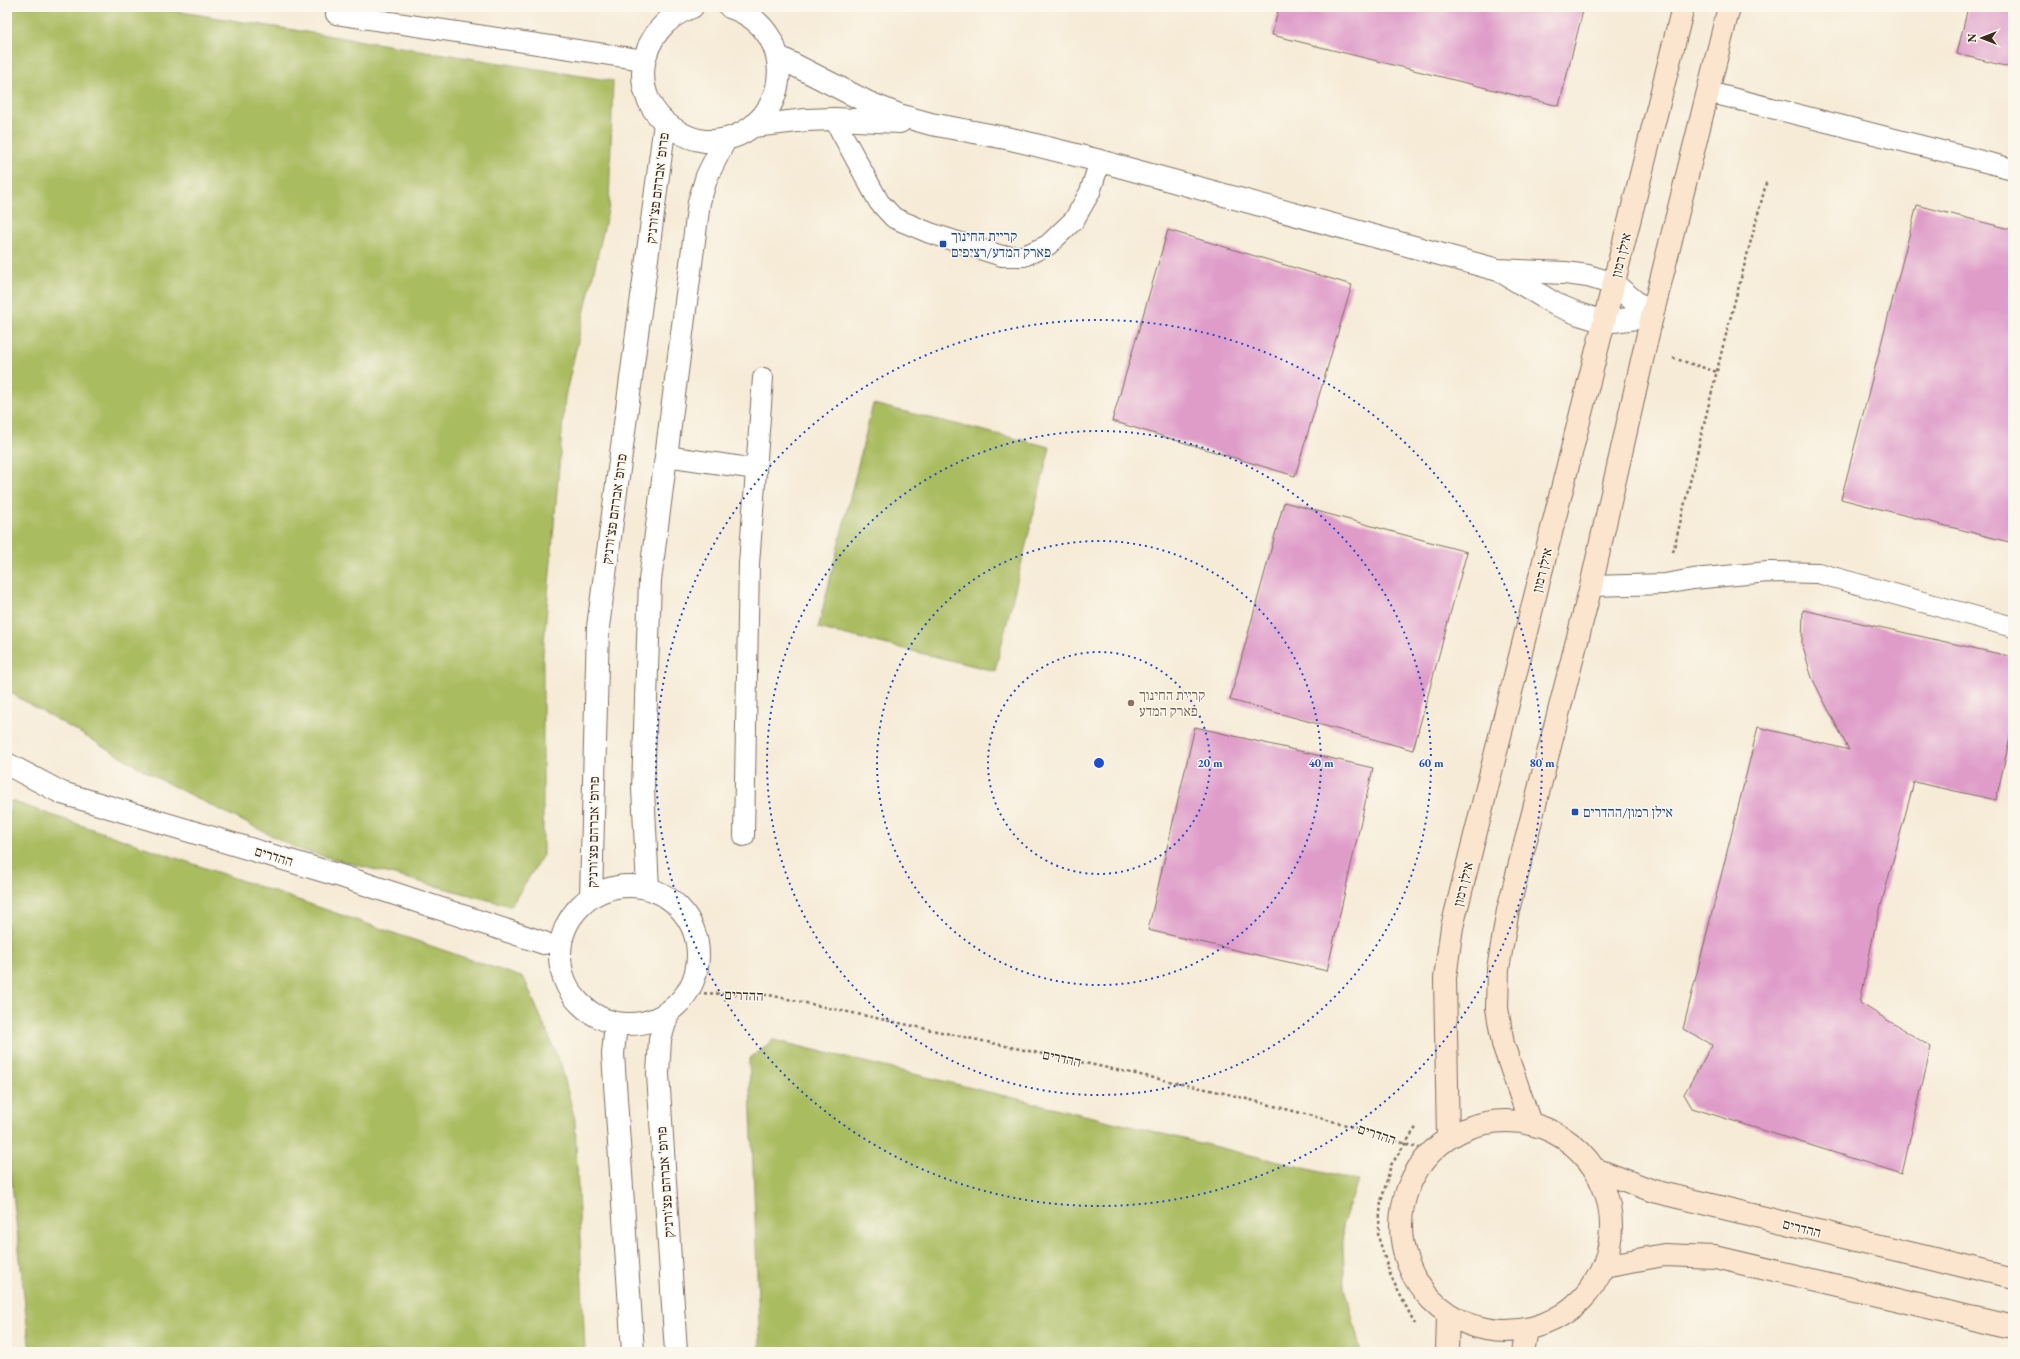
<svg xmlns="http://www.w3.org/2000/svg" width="2020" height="1359" viewBox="0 0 2020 1359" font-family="'EB Garamond','Frank Ruhl Libre',serif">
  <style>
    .green { fill: #aabc60; stroke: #72733f }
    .building { fill: #df9cc9 }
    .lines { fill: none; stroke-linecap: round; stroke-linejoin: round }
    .lane-casing { stroke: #7c6e5f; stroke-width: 22 }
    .street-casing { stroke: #7c6e5f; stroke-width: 24 }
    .secondary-casing { stroke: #7c6e5f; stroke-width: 24 }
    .path { stroke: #7c6e5f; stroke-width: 2.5; stroke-dasharray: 3 3; stroke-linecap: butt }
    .lane { stroke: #fff; stroke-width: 20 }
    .street { stroke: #fff; stroke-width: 22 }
    .secondary { stroke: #fbe5cf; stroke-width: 22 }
    .ring { fill: none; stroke: #1d4ed8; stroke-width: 2; stroke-dasharray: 2 4 }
    .transit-dot { fill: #1a4fb4; stroke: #fbf7ec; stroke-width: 1.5 }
    .education-dot { fill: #8d6e63; stroke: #fbf7ec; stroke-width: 1.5 }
    .labels { text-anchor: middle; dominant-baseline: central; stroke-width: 3; stroke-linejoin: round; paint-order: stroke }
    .street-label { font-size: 14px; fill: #3b2a1e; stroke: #fbf7ec }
    .transit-label { font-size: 14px; fill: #164399; stroke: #fbf7ec; text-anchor: start }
    .education-label { font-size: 14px; fill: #785e54; stroke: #fbf7ec; text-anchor: start }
    .centre { fill: #1d4ed8; stroke: #fbf7ec; stroke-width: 2 }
    .ring-label { font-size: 12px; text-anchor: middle; font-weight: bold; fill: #1d4ed8; stroke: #fbf7ec; stroke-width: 3; stroke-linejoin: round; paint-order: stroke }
  </style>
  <rect width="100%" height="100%" fill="#fbf7ec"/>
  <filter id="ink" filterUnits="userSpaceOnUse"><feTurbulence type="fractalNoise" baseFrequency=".025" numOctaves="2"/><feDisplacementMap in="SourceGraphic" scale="8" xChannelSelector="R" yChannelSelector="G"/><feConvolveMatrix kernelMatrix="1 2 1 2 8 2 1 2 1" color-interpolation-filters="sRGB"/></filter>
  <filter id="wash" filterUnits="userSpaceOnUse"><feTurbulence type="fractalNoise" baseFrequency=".012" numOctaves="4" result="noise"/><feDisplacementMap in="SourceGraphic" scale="16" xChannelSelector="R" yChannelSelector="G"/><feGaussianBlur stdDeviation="0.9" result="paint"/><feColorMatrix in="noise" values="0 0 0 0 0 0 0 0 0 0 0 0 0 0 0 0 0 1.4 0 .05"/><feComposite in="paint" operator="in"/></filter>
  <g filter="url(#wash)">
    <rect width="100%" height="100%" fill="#f6ebd7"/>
    <path class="green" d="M7,7H150L613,81L609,206L565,397L543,654V855L511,906L300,850L163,781L9,692L7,665Z
      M873,404L1050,447L995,671L818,628Z
      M11,801L524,978L561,1065L575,1120L585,1352H30L7,1137V827Z
      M773,1040L1358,1181L1342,1226L1345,1287L1361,1352H760L749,1059Z"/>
    <g id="blocks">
      <path class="building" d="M1279,7H1584L1559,106L1272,35Z
        M1968,7H2013V68L1957,54Z
        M1917,205L2013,230V543L1841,499Z
        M1168,230L1352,285L1295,476L1112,421Z
        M1284,502L1467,552L1413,750L1230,700Z
        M1803,610L2013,657V724L1996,800L1914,782L1874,932L1860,1003L1931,1047L1902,1174L1692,1108L1684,1094L1712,1045L1683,1029L1758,727L1849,750L1812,678L1802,644Z
        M1195,727L1373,768L1327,971L1148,930Z"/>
    </g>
  </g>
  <g filter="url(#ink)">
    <use href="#blocks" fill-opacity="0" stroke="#7c6e5f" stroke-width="1"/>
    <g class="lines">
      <defs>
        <path id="lane" d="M336,14L644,60
          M1708,92L2013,169
          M834,119L879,202L894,218L930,233L1002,256H1024L1048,245L1074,220L1090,192L1100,161
          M666,456L756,469
          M1591,586L1665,584L1693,579L1768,572L1818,573L2013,627
          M744,836L749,564L763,378"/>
        <path id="street" d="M692,7C638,26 624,97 674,129C683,135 695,140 705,141C787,143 808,33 730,7
          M777,56L869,103L899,115L931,124L1011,139L1100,161L1498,270L1565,273L1588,276L1614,284L1652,316
          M754,126L806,120L834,119L900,122
          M1499,270L1555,304L1579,314L1605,322L1652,316
          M7,764L62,793L344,877L544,943
          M560 955a69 69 0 1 1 138 0a69 69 0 1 1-138 0Z
          M648,888L643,789L650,580L699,202L707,176L725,140
          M591,897L598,627L665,123
          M668,1013L660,1039L658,1074L676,1352
          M616,1023L613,1054L633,1352"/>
        <path id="secondary" d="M1401 1226a105 105 0 1 1 210 0a105 105 0 1 1-210 0Z
          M1530,1123L1503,1044L1497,1008L1498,969L1508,910L1591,586L1652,316L1729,7
          M1448,1138L1445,978L1452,927L1683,7
          M1595,1169L1653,1191L2013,1278
          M1604,1266L1664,1255L1715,1257L2013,1327
          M1447,1352L1448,1315
          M1523,1352L1527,1330"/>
      </defs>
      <use href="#lane" class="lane-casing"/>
      <use href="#street" class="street-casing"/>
      <use href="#secondary" class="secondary-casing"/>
      <path class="path" d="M1673,358L1717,372
        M1673,552L1723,346L1767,180
        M692,993L769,995L1224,1093L1343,1124L1419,1148
        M1415,1324L1391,1277L1378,1236L1381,1202L1391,1165L1417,1126"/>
      <use href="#lane" class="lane"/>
      <use href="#street" class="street"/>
      <use href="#secondary" class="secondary"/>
    </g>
  </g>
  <g class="ring">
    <circle cx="1099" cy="763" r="111"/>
    <circle cx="1099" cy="763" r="222"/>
    <circle cx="1099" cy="763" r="332"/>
    <circle cx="1099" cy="763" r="443"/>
  </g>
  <g class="transit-dot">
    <rect x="939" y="240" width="8" height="8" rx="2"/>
    <rect x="1571" y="808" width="8" height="8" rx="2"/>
  </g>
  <circle class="education-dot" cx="1131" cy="703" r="4"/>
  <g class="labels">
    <g class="street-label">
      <text transform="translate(657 188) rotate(-83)">פרופ' אברהם פצ'ורניק</text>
      <text transform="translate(1621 255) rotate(-76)">אילן רמון</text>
      <text transform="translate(614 509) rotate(-82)">פרופ' אברהם פצ'ורניק</text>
      <text transform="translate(1542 570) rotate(-76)">אילן רמון</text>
      <text transform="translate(593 832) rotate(-89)">פרופ' אברהם פצ'ורניק</text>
      <text transform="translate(274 856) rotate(17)">ההדרים</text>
      <text transform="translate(1463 884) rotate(-76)">אילן רמון</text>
      <text transform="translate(744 995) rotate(2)">ההדרים</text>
      <text transform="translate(1062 1058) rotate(12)">ההדרים</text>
      <text transform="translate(1377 1134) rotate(18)">ההדרים</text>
      <text transform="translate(665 1182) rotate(-94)">פרופ' אברהם פצ'ורניק</text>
      <text transform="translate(1802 1228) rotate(14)">ההדרים</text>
    </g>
    <g class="transit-label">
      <text x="951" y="236">קריית החינוך<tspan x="951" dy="16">פארק המדע/רציפים</tspan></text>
      <text x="1583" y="812">אילן רמון/ההדרים</text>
    </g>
    <g class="education-label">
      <text x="1139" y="695">קריית החינוך<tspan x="1139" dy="16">פארק המדע</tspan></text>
    </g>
  </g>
  <circle cx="1099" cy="763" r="6" class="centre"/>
  <g class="ring-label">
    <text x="1210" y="767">20 m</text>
    <text x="1321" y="767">40 m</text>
    <text x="1431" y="767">60 m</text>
    <text x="1542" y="767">80 m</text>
  </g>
  <rect width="2020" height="1359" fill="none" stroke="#fbf7ec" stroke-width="24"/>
  <g transform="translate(1982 38) rotate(270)" stroke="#fbf7ec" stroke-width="3" paint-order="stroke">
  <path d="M0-3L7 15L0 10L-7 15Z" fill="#3b2a1e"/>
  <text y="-6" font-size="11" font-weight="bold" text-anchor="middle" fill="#3b2a1e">N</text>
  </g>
</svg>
